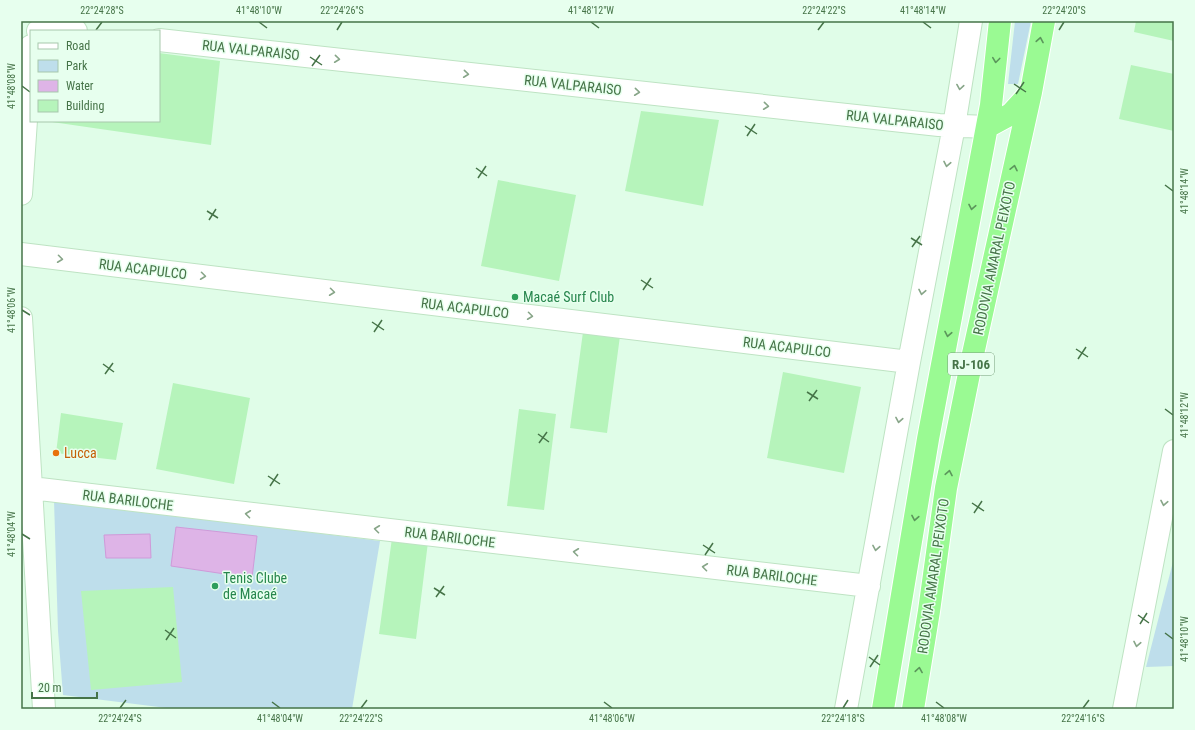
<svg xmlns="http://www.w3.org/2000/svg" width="1195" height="730" viewBox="0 0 1195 730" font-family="'Roboto Condensed',sans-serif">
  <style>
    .green { fill: #bedeeb }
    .water { fill: #deb4e7; stroke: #cf9ad9 }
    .building { fill: #b6f4bb }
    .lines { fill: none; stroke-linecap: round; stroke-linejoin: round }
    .minor-casing { stroke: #bee3c3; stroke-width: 24 }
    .highway-casing { stroke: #fff; stroke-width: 24 }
    .minor { stroke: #fff; stroke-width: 22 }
    .highway { stroke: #9afa93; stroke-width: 22 }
    .oneway { stroke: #5b965b }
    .oneway2 { stroke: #87a588 }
    .ticks { fill: none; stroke: #467448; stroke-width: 1.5 }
    .leisure-dot { fill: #2e9e5b; stroke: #e7ffee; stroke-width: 1.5 }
    .food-dot { fill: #e8710a; stroke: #e7ffee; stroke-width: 1.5 }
    .labels { text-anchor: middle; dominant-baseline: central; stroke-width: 3; stroke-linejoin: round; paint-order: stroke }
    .shield { fill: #e7ffee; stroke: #769e7a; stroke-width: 1 }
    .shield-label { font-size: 13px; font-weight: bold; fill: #467448 }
    .street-label { font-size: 14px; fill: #467448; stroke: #e7ffee }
    .leisure-label { font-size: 14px; fill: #27864d; stroke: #e7ffee; text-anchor: start }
    .food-label { font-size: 14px; fill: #c56008; stroke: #e7ffee; text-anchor: start }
    .neatline { fill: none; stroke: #467448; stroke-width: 1.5 }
    .ticks-label { font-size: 10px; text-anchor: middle; fill: #467448 }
  </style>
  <rect width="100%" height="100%" fill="#e0fde8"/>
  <path class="green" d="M1015,21H1031L1018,84H1008Z
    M54,500L380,541L352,709H175L63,695L58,631Z
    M1174,558V666L1146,667Z"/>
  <path class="water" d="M176,527L257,536L252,578L171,566Z
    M150,534L151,558H106L104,535Z"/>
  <path class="building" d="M1136,21H1174V41L1134,32Z
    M159,53L220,61L211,145L52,122L159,121Z
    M1131,65L1174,74V131L1119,119Z
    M641,111L719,120L703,206L625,191Z
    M498,180L576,195L559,281L481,266Z
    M583,332L620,336L607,433L570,428Z
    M783,372L861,387L844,473L767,458Z
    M173,383L250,398L234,484L156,469Z
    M519,409L556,414L544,510L507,506Z
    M61,413L123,423L116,460L56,453Z
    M392,538L428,542L416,639L379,634Z
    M173,587L182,682L91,690L81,591Z"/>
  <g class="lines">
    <defs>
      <path id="minor" d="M38,31L44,28L76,31
        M159,40L939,125L987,127
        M21,194L31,46
        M21,254L909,362
        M21,318L44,709
        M31,488L869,586
        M846,709L909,362L954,126L971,21
        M1124,709L1174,451"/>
      <path id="highway" d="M987,127L1011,114L1031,92
        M883,709L928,439L991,105L1000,21
        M913,709L929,611L946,488L973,354L1031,92L1044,21"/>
    </defs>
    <use href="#minor" class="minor-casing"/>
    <use href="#highway" class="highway-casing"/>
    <use href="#minor" class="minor"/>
    <use href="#highway" class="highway"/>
  </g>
  <defs><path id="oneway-chevron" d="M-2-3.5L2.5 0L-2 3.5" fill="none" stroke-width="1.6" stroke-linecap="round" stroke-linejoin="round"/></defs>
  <g class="oneway">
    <use href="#oneway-chevron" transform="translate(1040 40) rotate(-80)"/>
    <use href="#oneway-chevron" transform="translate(996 60) rotate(97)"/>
    <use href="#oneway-chevron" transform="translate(1014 168) rotate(-78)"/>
    <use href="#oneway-chevron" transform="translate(972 207) rotate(101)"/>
    <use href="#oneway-chevron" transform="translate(948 334) rotate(101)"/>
    <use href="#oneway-chevron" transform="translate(949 473) rotate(-79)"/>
    <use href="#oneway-chevron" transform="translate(915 518) rotate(100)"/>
    <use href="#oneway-chevron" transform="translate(919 670) rotate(-81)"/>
  </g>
  <g class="oneway2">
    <use href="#oneway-chevron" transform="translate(337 59) rotate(6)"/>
    <use href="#oneway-chevron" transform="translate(466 74) rotate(6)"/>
    <use href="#oneway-chevron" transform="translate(960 87) rotate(99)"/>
    <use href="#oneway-chevron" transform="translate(637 92) rotate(6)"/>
    <use href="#oneway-chevron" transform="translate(766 106) rotate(6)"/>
    <use href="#oneway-chevron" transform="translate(947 164) rotate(101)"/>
    <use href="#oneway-chevron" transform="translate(60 259) rotate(7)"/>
    <use href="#oneway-chevron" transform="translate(203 276) rotate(7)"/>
    <use href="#oneway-chevron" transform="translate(332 292) rotate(7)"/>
    <use href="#oneway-chevron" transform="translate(922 292) rotate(101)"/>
    <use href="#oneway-chevron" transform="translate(530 316) rotate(7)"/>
    <use href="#oneway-chevron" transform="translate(899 420) rotate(100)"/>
    <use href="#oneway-chevron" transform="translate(1164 503) rotate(101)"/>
    <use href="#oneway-chevron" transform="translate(248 514) rotate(-173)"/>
    <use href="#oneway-chevron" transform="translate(377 529) rotate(-173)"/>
    <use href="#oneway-chevron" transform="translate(876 548) rotate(100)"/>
    <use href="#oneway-chevron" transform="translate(576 552) rotate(-173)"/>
    <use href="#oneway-chevron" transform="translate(705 567) rotate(-173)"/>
    <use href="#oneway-chevron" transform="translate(1137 644) rotate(101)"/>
  </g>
  <path class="ticks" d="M259,22L267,28M591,22L599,28M923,22L931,28M96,30L102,22M337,30L342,22M818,30L824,22M1059,30L1064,22M310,57L322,65M312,66L320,55M1014,84L1026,92M22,86L30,92M1016,94L1024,82M745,126L757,134M747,136L755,124M476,168L487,176M478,178L486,166M1165,185L1173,191M207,211L218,218M209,220L216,209M911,238L922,245M912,247L920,236M641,280L653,288M643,290L651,278M22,310L30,315M372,322L384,330M374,332L382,320M1076,349L1088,357M1078,359L1086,347M103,364L114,372M105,374L113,363M807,392L818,399M809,401L817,390M1165,409L1173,415M538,434L549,442M539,443L547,432M268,476L280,484M270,486L278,474M972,503L984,511M974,513L982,501M22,534L30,539M703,545L715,553M705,555L713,543M434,588L445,595M436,597L444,586M1138,615L1149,623M1140,624L1147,613M165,630L176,638M1165,633L1173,639M166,640L174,628M869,657L880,665M870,667L878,655M272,702L280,708M604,702L612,708M936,702L944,708M120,708L126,700M361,708L367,700M843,708L848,700M1083,708L1089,700"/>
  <g class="leisure-dot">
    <circle cx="515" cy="297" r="4"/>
    <circle cx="215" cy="586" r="4"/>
  </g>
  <circle class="food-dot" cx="56" cy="453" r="4"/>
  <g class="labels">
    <rect class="shield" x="948" y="353" width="46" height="22" rx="3"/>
    <g class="shield-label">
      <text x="971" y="364">RJ-106</text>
    </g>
    <g class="street-label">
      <text transform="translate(251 50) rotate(6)">RUA VALPARAISO</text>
      <text transform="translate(573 85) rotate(6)">RUA VALPARAISO</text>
      <text transform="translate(895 120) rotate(6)">RUA VALPARAISO</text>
      <text transform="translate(994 258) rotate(-78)">RODOVIA AMARAL PEIXOTO</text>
      <text transform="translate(143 269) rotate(7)">RUA ACAPULCO</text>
      <text transform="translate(465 308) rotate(7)">RUA ACAPULCO</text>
      <text transform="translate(787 347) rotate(7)">RUA ACAPULCO</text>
      <text transform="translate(128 500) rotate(7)">RUA BARILOCHE</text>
      <text transform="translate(450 537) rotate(7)">RUA BARILOCHE</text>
      <text transform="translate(772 575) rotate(7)">RUA BARILOCHE</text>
      <text transform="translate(933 576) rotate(-82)">RODOVIA AMARAL PEIXOTO</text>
    </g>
    <g class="leisure-label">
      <text x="523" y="297">Macaé Surf Club</text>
      <text x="223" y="578">Tenis Clube<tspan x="223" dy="16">de Macaé</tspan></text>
    </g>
    <g class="food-label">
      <text x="64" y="453">Lucca</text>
    </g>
  </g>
  <rect width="1195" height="730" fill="none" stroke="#e7ffee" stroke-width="44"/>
  <rect x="30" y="30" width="130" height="92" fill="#e7ffee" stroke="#a7c7ac"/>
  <rect x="38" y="43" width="20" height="6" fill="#ffffff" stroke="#a7c7ac"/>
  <text x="66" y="50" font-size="12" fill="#467448">Road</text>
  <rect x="38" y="60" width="20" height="12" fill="#bedeeb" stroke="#a7c7ac"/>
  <text x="66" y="70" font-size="12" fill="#467448">Park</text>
  <rect x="38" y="80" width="20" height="12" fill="#deb4e7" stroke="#a7c7ac"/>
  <text x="66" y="90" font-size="12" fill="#467448">Water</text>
  <rect x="38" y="100" width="20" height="12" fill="#b6f4bb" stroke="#a7c7ac"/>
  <text x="66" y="110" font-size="12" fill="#467448">Building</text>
  <path d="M32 692v6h65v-6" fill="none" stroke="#467448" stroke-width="2"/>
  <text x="38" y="692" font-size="12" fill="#467448" stroke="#e7ffee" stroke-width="3" paint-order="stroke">20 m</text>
  <rect x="22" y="22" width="1151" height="686" class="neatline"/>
  <g class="ticks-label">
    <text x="102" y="14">22°24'28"S</text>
    <text x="259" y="14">41°48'10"W</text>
    <text x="342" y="14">22°24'26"S</text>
    <text x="591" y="14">41°48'12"W</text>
    <text x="824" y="14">22°24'22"S</text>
    <text x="923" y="14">41°48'14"W</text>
    <text x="1064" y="14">22°24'20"S</text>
    <text transform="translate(11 86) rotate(-90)" y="4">41°48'08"W</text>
    <text transform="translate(1184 191) rotate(-90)" y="4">41°48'14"W</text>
    <text transform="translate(11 310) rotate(-90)" y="4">41°48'06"W</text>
    <text transform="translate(1184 415) rotate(-90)" y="4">41°48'12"W</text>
    <text transform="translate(11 534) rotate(-90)" y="4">41°48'04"W</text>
    <text transform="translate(1184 639) rotate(-90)" y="4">41°48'10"W</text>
    <text x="120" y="722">22°24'24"S</text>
    <text x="280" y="722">41°48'04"W</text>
    <text x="361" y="722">22°24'22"S</text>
    <text x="612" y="722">41°48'06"W</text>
    <text x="843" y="722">22°24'18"S</text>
    <text x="944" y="722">41°48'08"W</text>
    <text x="1083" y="722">22°24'16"S</text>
  </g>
</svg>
